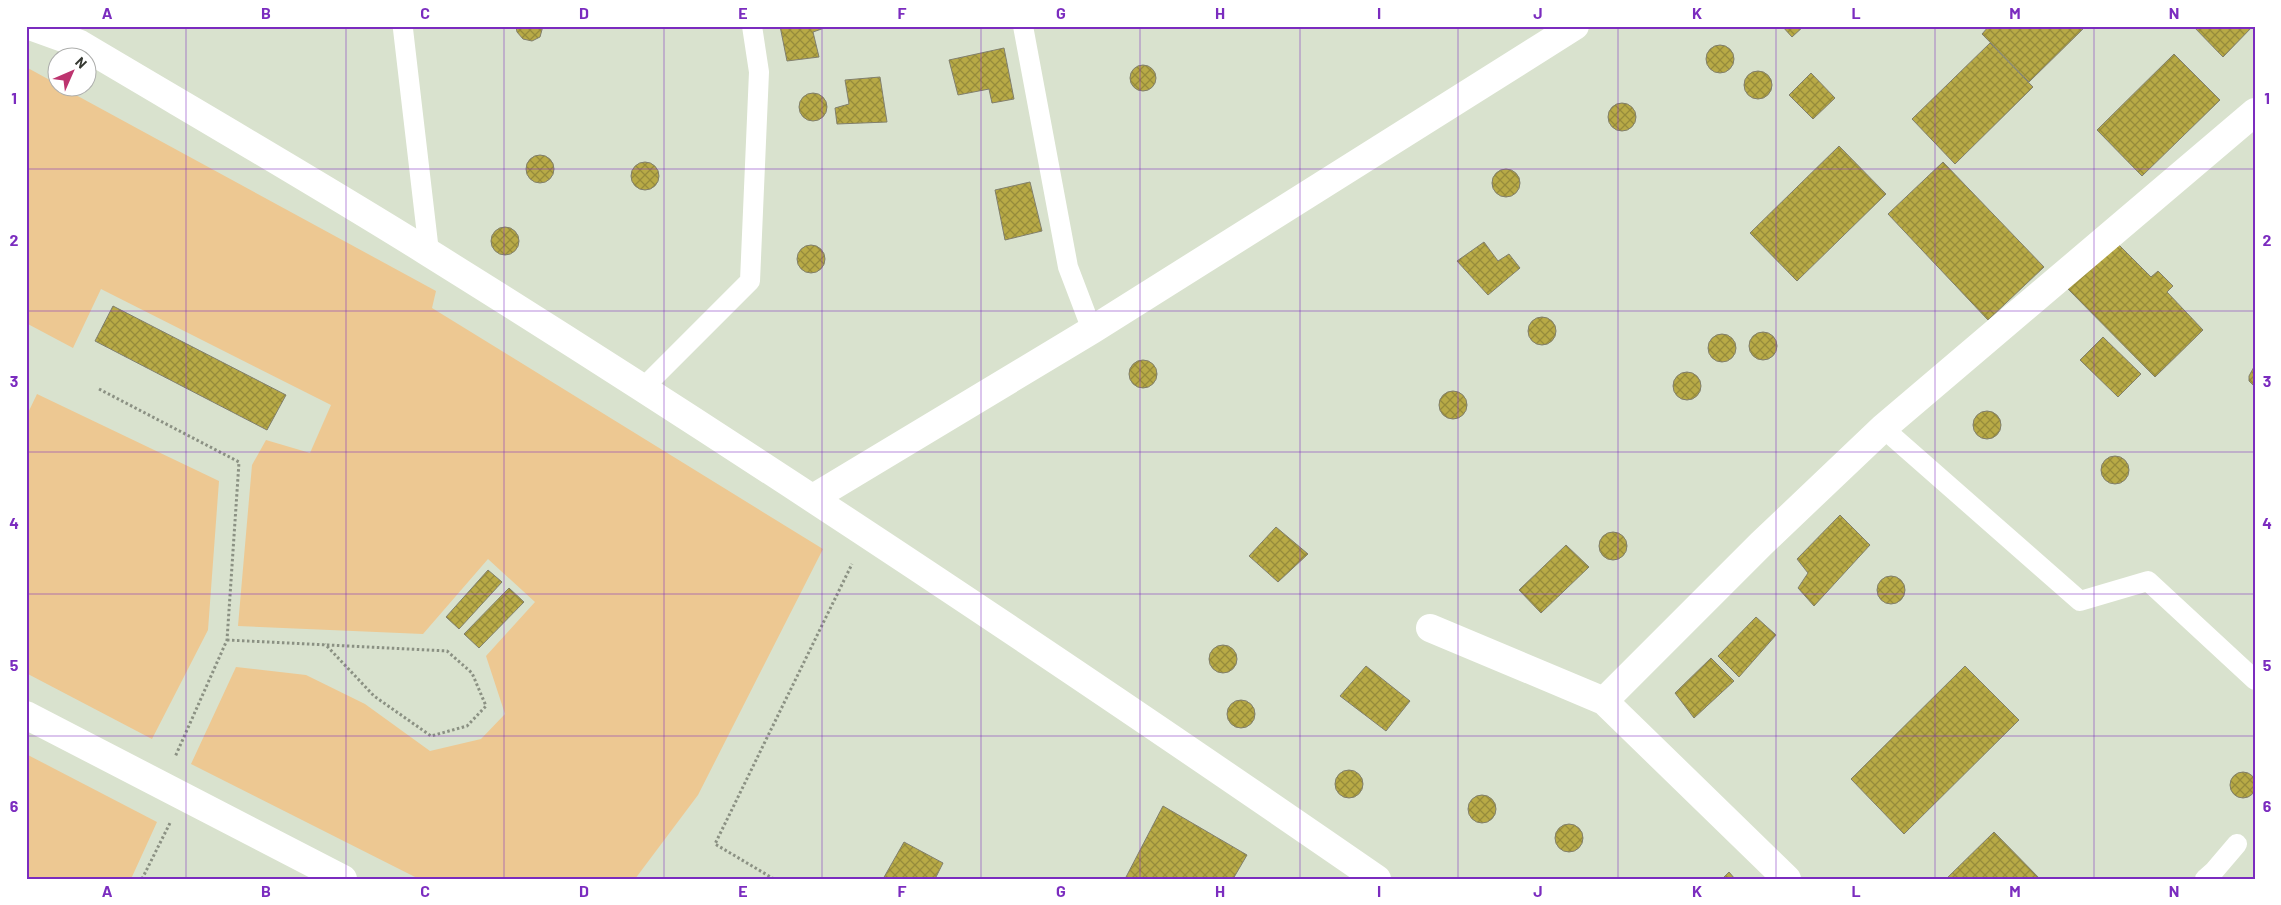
<svg xmlns="http://www.w3.org/2000/svg" width="2281" height="905" viewBox="0 0 2281 905" font-family="Barlow,sans-serif">
  <style>
    .grass { fill: #edc892 }
    .building { fill: url(#building-cross-hatch); stroke: #817f6c }
    .lines { fill: none; stroke-linecap: round; stroke-linejoin: round }
    .path { stroke: #8b9183; stroke-width: 3; stroke-dasharray: 2.5 2.5; stroke-linecap: butt }
    .service { stroke: #fff; stroke-width: 20 }
    .minor { stroke: #fff; stroke-width: 28 }
    .grid { fill: none; stroke: #7b2cbf; stroke-width: 1; stroke-opacity: 0.55 }
    .neatline { fill: none; stroke: #7b2cbf; stroke-width: 2 }
    .grid-label { font-size: 16px; text-anchor: middle; font-weight: bold; fill: #7b2cbf }
  </style>
  <defs>
    <pattern id="building-cross-hatch" width="8" height="8" patternUnits="userSpaceOnUse" patternTransform="scale(1.25)"><rect width="8" height="8" fill="#b8aa46"/><path d="M0 0l8 8M0 8l8-8" fill="none" stroke="#968b3b"/></pattern>
  </defs>
  <rect width="100%" height="100%" fill="#d9e2ce"/>
  <path class="grass" d="M26,67L57,84L58,88H63L436,291L432,308L823,549L698,795L635,879H419L191,764L236,667L306,675L365,704L430,751L481,739L505,714L486,656L535,602L488,559L423,634L238,626L252,465L266,440L310,453L331,405L101,289L73,348L26,323Z
    M37,394L219,481L208,630L152,739L26,673V417Z
    M26,754L157,822L131,879H26Z"/>
  <path class="building" d="M543,26L540,37L532,41L523,39L517,32L516,27Z
    M780,26H830L813,32L819,57L787,61Z
    M1782,26H1804L1792,37Z
    M1989,26H2086L2029,82L1982,34Z
    M2193,26H2253L2223,57Z
    M1990,43L2033,87L1955,164L1912,119Z
    M1706 59a14 14 0 1 1 28 0a14 14 0 1 1-28 0Z
    M1004,48L1014,99L992,103L989,89L958,95L949,60Z
    M2174,54L2220,100L2142,176L2097,130Z
    M1130 78a13 13 0 1 1 26 0a13 13 0 1 1-26 0Z
    M1744 85a14 14 0 1 1 28 0a14 14 0 1 1-28 0Z
    M1811,73L1835,98L1813,119L1789,95Z
    M880,77L887,122L837,124L835,108L849,104L845,80Z
    M799 107a14 14 0 1 1 28 0a14 14 0 1 1-28 0Z
    M1608 117a14 14 0 1 1 28 0a14 14 0 1 1-28 0Z
    M1839,146L1886,194L1797,281L1750,233Z
    M526 169a14 14 0 1 1 28 0a14 14 0 1 1-28 0Z
    M1943,162L2044,267L1988,320L1888,214Z
    M631 176a14 14 0 1 1 28 0a14 14 0 1 1-28 0Z
    M1492 183a14 14 0 1 1 28 0a14 14 0 1 1-28 0Z
    M1030,182L1042,231L1005,240L995,190Z
    M491 241a14 14 0 1 1 28 0a14 14 0 1 1-28 0Z
    M1484,242L1498,261L1509,254L1520,268L1488,295L1457,261Z
    M2116,242L2151,277L2158,271L2173,286L2167,292L2203,330L2155,377L2068,289Z
    M797 259a14 14 0 1 1 28 0a14 14 0 1 1-28 0Z
    M113,306L286,395L267,430L95,341Z
    M1528 331a14 14 0 1 1 28 0a14 14 0 1 1-28 0Z
    M1749 346a14 14 0 1 1 28 0a14 14 0 1 1-28 0Z
    M1708 348a14 14 0 1 1 28 0a14 14 0 1 1-28 0Z
    M2103,337L2141,374L2118,397L2080,360Z
    M1129 374a14 14 0 1 1 28 0a14 14 0 1 1-28 0Z
    M2255,365V387L2249,381V376Z
    M1673 386a14 14 0 1 1 28 0a14 14 0 1 1-28 0Z
    M1439 405a14 14 0 1 1 28 0a14 14 0 1 1-28 0Z
    M1973 425a14 14 0 1 1 28 0a14 14 0 1 1-28 0Z
    M2101 470a14 14 0 1 1 28 0a14 14 0 1 1-28 0Z
    M1840,515L1870,545L1814,606L1798,588L1808,573L1797,559Z
    M1276,527L1308,554L1278,582L1249,556Z
    M1599 546a14 14 0 1 1 28 0a14 14 0 1 1-28 0Z
    M1566,545L1589,567L1541,613L1519,590Z
    M488,570L502,582L459,629L446,617Z
    M1877 590a14 14 0 1 1 28 0a14 14 0 1 1-28 0Z
    M509,588L524,602L479,648L464,634Z
    M1756,617L1776,635L1739,677L1718,656Z
    M1209 659a14 14 0 1 1 28 0a14 14 0 1 1-28 0Z
    M1711,658L1734,681L1694,718L1675,693Z
    M1366,666L1410,701L1386,731L1340,696Z
    M1965,666L2019,720L1904,834L1851,779Z
    M1227 714a14 14 0 1 1 28 0a14 14 0 1 1-28 0Z
    M1335 784a14 14 0 1 1 28 0a14 14 0 1 1-28 0Z
    M2230 785a13 13 0 1 1 26 0a13 13 0 1 1-26 0Z
    M1468 809a14 14 0 1 1 28 0a14 14 0 1 1-28 0Z
    M1163,806L1247,855L1233,879H1125Z
    M1555 838a14 14 0 1 1 28 0a14 14 0 1 1-28 0Z
    M1994,832L2040,879H1946Z
    M904,842L943,863L935,879H883Z
    M1729,872L1735,879H1722Z"/>
  <g class="lines">
    <path class="path" d="M99,389L239,462L227,640L175,757
      M227,640L447,651L472,673L486,706L467,726L431,736L374,696L325,644
      M142,879L170,823
      M774,879L715,844L852,564"/>
    <path class="service" d="M1023,26L1068,267L1092,330
      M403,29L429,252
      M642,389L750,281L759,72L752,26
      M1883,428L2080,601L2148,581L2255,680
      M2205,879L2214,871L2237,844"/>
    <path class="minor" d="M30,26L80,44C196,113 312,180 426,251C749,452 1064,663 1377,879
      M813,498L1092,330L1575,26
      M1430,628L1604,701L1787,879
      M1604,701L1761,544L1883,428L2255,112
      M26,715L343,879"/>
  </g>
  <path class="grid" d="M186,26V879M346,26V879M504,26V879M664,26V879M822,26V879M981,26V879M1140,26V879M1300,26V879M1458,26V879M1618,26V879M1776,26V879M1935,26V879M2094,26V879M26,169H2255M26,311H2255M26,452H2255M26,594H2255M26,736H2255"/>
  <rect width="2281" height="905" fill="none" stroke="#ffffff" stroke-width="55"/>
  <g transform="translate(72 72) rotate(45)"><circle r="24" fill="#ffffff" stroke="#aeafad"/>
  <path d="M0-4L9 19L0 12L-9 19Z" fill="#bd346f"/>
  <text y="-8" font-size="14" font-weight="bold" text-anchor="middle" fill="#353831">N</text>
  </g>
  <rect x="28" y="28" width="2226" height="850" class="neatline"/>
  <g class="grid-label">
    <text x="107" y="19">A</text>
    <text x="266" y="19">B</text>
    <text x="425" y="19">C</text>
    <text x="584" y="19">D</text>
    <text x="743" y="19">E</text>
    <text x="902" y="19">F</text>
    <text x="1061" y="19">G</text>
    <text x="1220" y="19">H</text>
    <text x="1379" y="19">I</text>
    <text x="1538" y="19">J</text>
    <text x="1697" y="19">K</text>
    <text x="1856" y="19">L</text>
    <text x="2015" y="19">M</text>
    <text x="2174" y="19">N</text>
    <text x="14" y="104">1</text>
    <text x="2267" y="104">1</text>
    <text x="14" y="246">2</text>
    <text x="2267" y="246">2</text>
    <text x="14" y="387">3</text>
    <text x="2267" y="387">3</text>
    <text x="14" y="529">4</text>
    <text x="2267" y="529">4</text>
    <text x="14" y="671">5</text>
    <text x="2267" y="671">5</text>
    <text x="14" y="812">6</text>
    <text x="2267" y="812">6</text>
    <text x="107" y="897">A</text>
    <text x="266" y="897">B</text>
    <text x="425" y="897">C</text>
    <text x="584" y="897">D</text>
    <text x="743" y="897">E</text>
    <text x="902" y="897">F</text>
    <text x="1061" y="897">G</text>
    <text x="1220" y="897">H</text>
    <text x="1379" y="897">I</text>
    <text x="1538" y="897">J</text>
    <text x="1697" y="897">K</text>
    <text x="1856" y="897">L</text>
    <text x="2015" y="897">M</text>
    <text x="2174" y="897">N</text>
  </g>
</svg>
